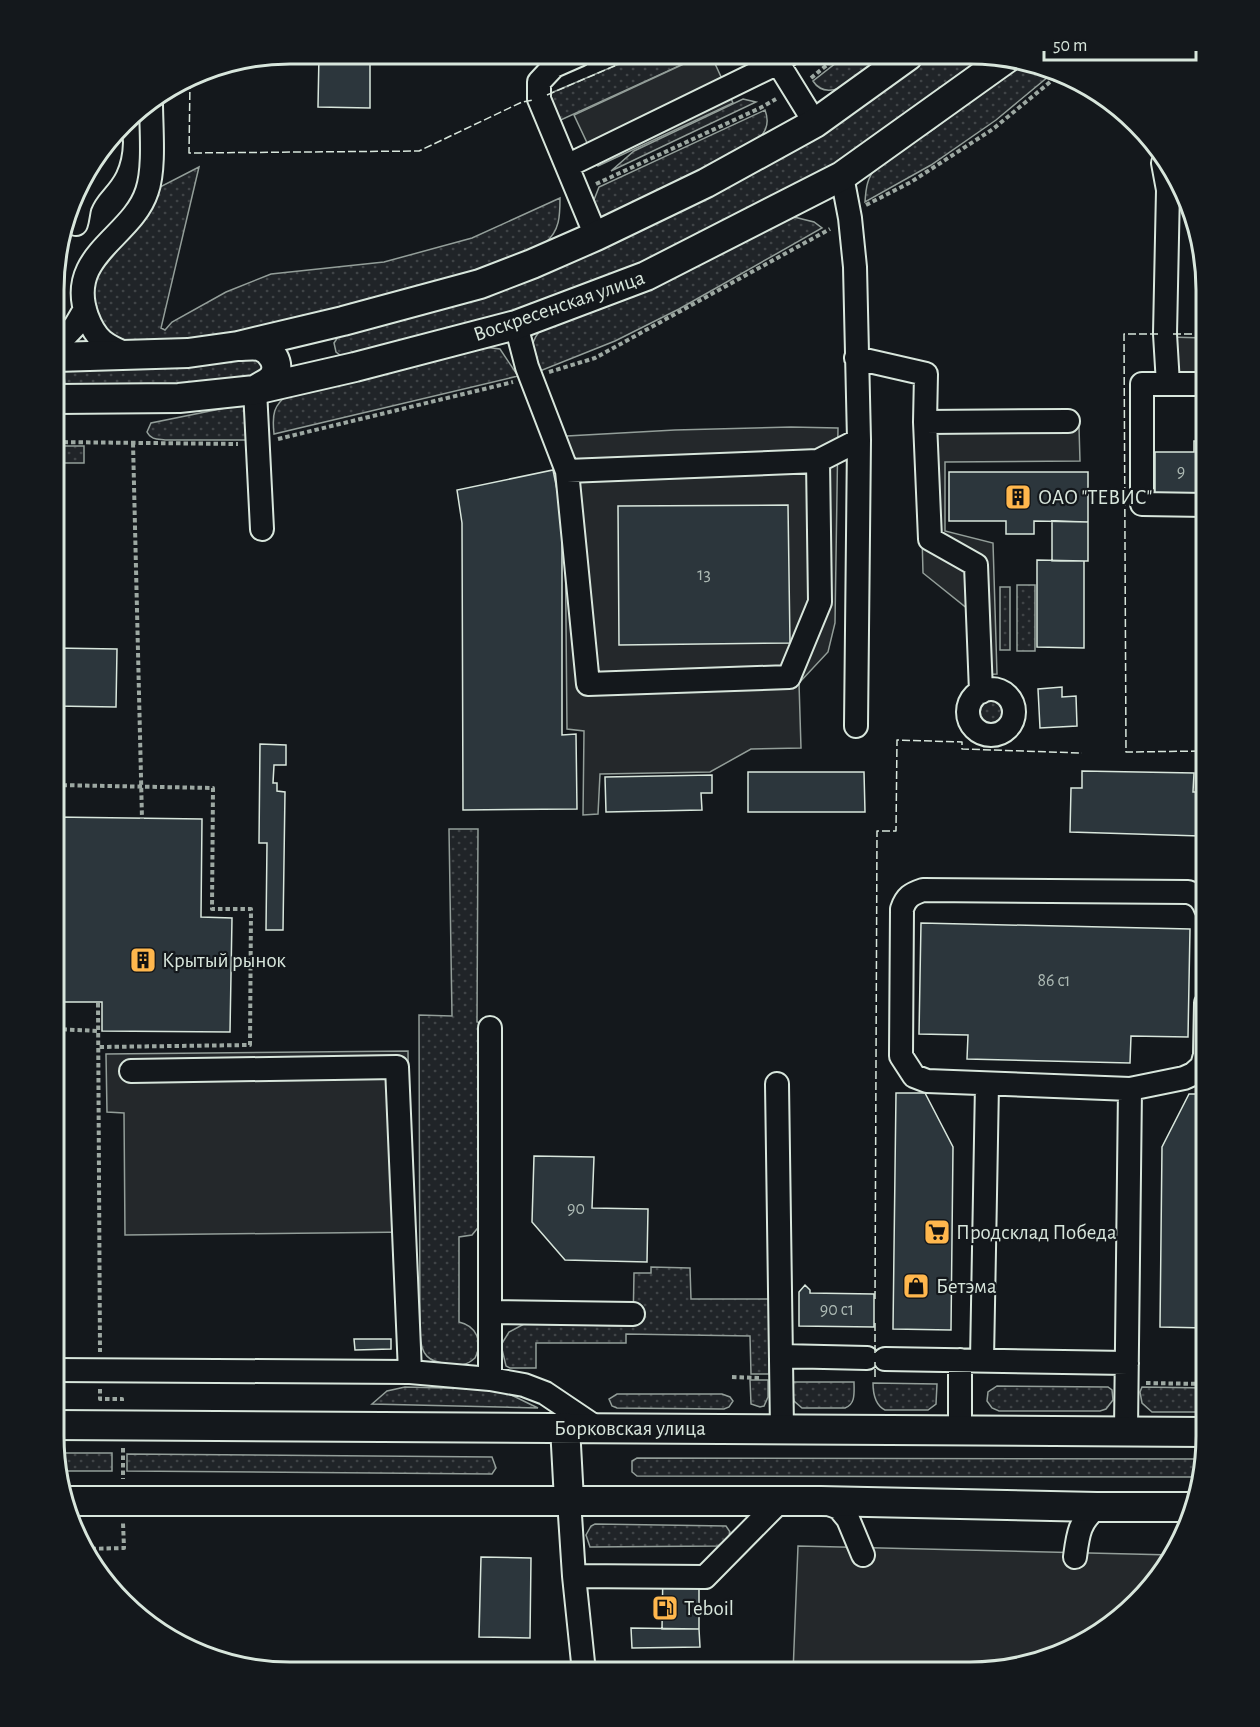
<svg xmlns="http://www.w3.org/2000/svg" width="1260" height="1727" viewBox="0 0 1260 1727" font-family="'Alegreya Sans',sans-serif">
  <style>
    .grass { fill: url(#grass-dots); stroke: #939e99; stroke-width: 1.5 }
    .parking { fill: #24282b; stroke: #939e99; stroke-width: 1.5 }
    .building { fill: #2c363c; stroke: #d8e6dc; stroke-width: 1.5 }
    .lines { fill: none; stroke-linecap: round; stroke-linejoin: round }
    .minor-casing { stroke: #d8e6dc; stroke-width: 26 }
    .major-casing { stroke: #d8e6dc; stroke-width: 32 }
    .path { stroke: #9da8a2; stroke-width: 4; stroke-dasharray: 4.5 3; stroke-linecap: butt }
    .minor { stroke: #14181c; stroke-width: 22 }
    .major { stroke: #14181c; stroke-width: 28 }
    .fence { stroke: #d8e6dc; stroke-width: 1.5; stroke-dasharray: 8 3; stroke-linecap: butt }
    .labels { text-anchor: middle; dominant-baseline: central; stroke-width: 4.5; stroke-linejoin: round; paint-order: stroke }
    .number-label { font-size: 18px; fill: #adbab4 }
    .street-label { font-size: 21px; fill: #d8e6dc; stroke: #14181c }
    .poi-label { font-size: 21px; fill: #d8e6dc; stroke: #14181c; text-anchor: start }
    .rim { fill: none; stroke: #d8e6dc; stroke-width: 3 }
  </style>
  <defs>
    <pattern id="grass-dots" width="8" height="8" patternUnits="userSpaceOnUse" patternTransform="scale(1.5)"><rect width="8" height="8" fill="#202428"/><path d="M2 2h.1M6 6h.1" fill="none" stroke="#404447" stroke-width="1.8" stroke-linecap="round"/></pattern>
  </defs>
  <rect width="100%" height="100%" fill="#14181c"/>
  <path class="grass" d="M640,55H703L552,124L544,96Z
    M845,56H887C869,68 830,108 813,81Z
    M927,56H989L831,168L626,271L540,305L344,358L336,352L334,343L340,334L458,301L892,83Z
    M1020,61L1055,71L996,120L931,165L865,202C866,187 867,178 877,166L934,129Z
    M743,99L756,102L611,171L634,151Z
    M765,110C771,126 764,134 753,145L599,219L592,205L599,187Z
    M199,167L161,328L165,330L172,322L226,292L271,274L384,262L472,238L560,198C560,215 560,231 545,243L490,265L442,282L307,318L185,341H112L92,313L93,279L156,189Z
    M794,217L814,222L822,228L679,309L615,341L535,373C532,357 528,346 539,332L673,274L784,220Z
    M484,347L500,349L518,376L274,434C272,415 273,405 289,394Z
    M260,358L264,374L211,384L65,385L63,366Z
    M247,406L249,440H165C158,439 151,440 147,432L151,423L230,407Z
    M56,446H84V463H56Z
    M1017,585H1035V651H1017Z
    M1000,587H1010V650H1000Z
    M977 713a14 14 0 1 1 28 0a14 14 0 1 1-28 0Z
    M449,829H478L477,1022L482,1023L481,1224L472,1235L459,1237V1322C477,1326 483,1342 475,1358C466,1366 460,1366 448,1364C428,1362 421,1355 420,1334L419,1015L452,1016Z
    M651,1267L690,1268L691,1299H769V1374H751L750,1336L626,1334V1343H536V1368H510L506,1366L501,1345L509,1332L524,1324L633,1326L634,1273H651Z
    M750,1380H768V1397L764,1406L760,1407L751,1404Z
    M790,1382H854C854,1392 856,1404 845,1408H802L794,1401Z
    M873,1383L937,1384L936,1404L928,1410H885C875,1405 873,1393 873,1383Z
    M997,1386L1108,1387L1112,1390L1113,1400L1106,1409L1100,1411H999L992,1408L987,1401L988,1392Z
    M405,1387L484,1389L503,1391L538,1408L372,1404L387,1391Z
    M1142,1387L1205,1388V1412H1152L1142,1403L1140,1392Z
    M617,1394H722L730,1397L733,1401L729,1407L724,1409L617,1408L612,1406L609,1399Z
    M58,1453H112V1471H62Z
    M127,1454L492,1457L496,1468L492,1474L127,1471Z
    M637,1458L1204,1459L1201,1477L637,1476L632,1472V1461Z
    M595,1524L726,1526L730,1532L729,1537L718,1546L590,1547L586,1535L591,1526Z"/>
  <path class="parking" d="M703,55H711L733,103L598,166L574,115Z
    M1168,337L1206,338V394H1184Z
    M919,424L1079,427L1080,461L945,462V531L993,543L997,674L973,675L969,610L923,573Z
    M791,427L838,428L835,623L828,652L799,683L801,748L751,749L710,772L600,774L598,814L583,815L584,731L567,729L565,515L567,436L675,430Z
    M408,1051L410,1232L125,1235L124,1113L107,1112L106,1054Z
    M798,1546L1172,1555L1166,1568L1125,1614L1074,1649L970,1673H793Z"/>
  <path class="building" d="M319,54H370V108L318,107Z
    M1194,441H1206V493H1155V452H1194Z
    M553,470L562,514V735L576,734L577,809L463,810L462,523L457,490Z
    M949,472H1088V522L1034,521V534H1006V521H949Z
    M788,505L790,643L619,645L618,506Z
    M1052,521L1088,522V561H1052Z
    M1037,560L1084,561V648L1037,647Z
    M1201,579H1206V627H1201Z
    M55,648L117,649L116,707L55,706Z
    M1062,687V697L1076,696L1077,726L1040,728L1038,689Z
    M260,744L286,745V765H274L273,783H277V791L285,792L283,930H266L267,843H259Z
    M1082,771L1194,773L1193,792H1201L1200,836L1070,832L1071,788H1082Z
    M748,772H864L865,812H748Z
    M712,775V793H701L702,810L606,812L605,777Z
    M55,817L202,819L201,917L232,918L230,1032L102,1031V1002H55Z
    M921,923L1190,929L1188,1037L1131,1036L1130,1063L967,1059L968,1035L919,1034Z
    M896,1093H925L953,1147L951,1330L893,1329Z
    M1189,1094H1206V1328L1160,1327L1162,1147Z
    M534,1156L594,1157L592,1208L648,1209L647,1262L565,1260L532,1222Z
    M805,1285L810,1290V1293L874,1294V1327L799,1326V1292Z
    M354,1339H391V1349L355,1350Z
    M481,1557L531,1558L530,1638L479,1637Z
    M663,1567H699V1629H662Z
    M631,1628L699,1629L700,1647L632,1648Z"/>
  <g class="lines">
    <defs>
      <path id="minor" d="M579,55L554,66L539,82V99L596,236
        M788,55L778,63L815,123
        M1163,163L1168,190L1165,334L1168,384
        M567,166L778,63
        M842,176L850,218L855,267L859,440L856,726
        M76,224C78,218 78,211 80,205C90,178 110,179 111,142
        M516,325L527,367L567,471L818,461L859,440
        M56,346L75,326L85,309
        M129,355C105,345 96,340 87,316C65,255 132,238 147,191C155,168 151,127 151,103
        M856,358L926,374L925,422L930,539L976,565L981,692
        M255,390L262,529
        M925,422L1068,421
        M567,471L588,684L789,677L820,602L818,461
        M1206,505L1142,504V384H1206
        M968 712a23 23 0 1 1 46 0a23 23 0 1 1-46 0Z
        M1206,1003L1205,1055L1202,1066L1193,1074L1184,1078L1130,1089L927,1081L914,1076L901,1056L902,909C906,897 911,894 923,890L1188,892C1198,895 1202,899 1206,909
        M131,1071L397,1067L410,1372
        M777,1084L782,1429
        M490,1312L633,1314
        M781,1356L867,1358
        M885,1359L1127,1363
        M982,1360L987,1084
        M54,1370L410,1372L490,1379L524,1385L545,1393L597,1428
        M490,1379V1028
        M960,1430V1360
        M1126,1430L1130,1089
        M569,1500L574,1576L584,1672
        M821,1501L839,1508L848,1519L863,1555
        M1075,1557C1078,1534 1079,1522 1097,1507
        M574,1576L705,1577L780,1501"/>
      <path id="major" d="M239,346C245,346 253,345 259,346C271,349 281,364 274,376C271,382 261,386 255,390
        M56,357L188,353L238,346L343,321L480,284L532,264L596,236L706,183L815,123L908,56
        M56,399L179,398L255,390L355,367L516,325L646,276L842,176L1007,58
        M54,1425L1205,1432
        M565,1427L569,1500
        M69,1501H821L1097,1507H1195"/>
    </defs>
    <use href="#minor" class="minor-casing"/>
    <use href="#major" class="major-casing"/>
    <path class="path" d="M811,78L838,56
      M596,184L760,108L776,99
      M866,205L911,182L993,129L1061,73
      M549,372L595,358L830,229
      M278,439L513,382
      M56,442L238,444
      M133,443L142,819
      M55,785L213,788L212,909H251L250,1045L99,1047
      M98,1003L100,1352
      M55,1029L99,1031
      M732,1377L761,1378
      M1146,1383L1205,1384
      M100,1389V1399H122V1401
      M123,1448V1479
      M84,1549L124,1548L123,1523"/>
    <use href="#minor" class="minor"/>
    <use href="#major" class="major"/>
    <path class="fence" d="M190,81L189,153L419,151L522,102L533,100
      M547,95L640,55
      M1158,334H1124L1126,752L1206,751
      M1173,334H1206
      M875,1299L877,831H896L897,740L962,742V749L1082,753
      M875,1353V1323
      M875,1377V1362"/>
  </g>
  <defs>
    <symbol id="building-square" viewBox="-11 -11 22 22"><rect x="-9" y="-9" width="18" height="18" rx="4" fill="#ffb74d" stroke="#14181c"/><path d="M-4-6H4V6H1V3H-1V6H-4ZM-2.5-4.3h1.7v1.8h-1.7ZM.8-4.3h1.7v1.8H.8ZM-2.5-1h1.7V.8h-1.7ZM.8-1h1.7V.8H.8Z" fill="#111"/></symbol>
    <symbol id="supermarket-square" viewBox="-11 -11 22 22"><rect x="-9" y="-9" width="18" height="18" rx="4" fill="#ffb74d" stroke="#14181c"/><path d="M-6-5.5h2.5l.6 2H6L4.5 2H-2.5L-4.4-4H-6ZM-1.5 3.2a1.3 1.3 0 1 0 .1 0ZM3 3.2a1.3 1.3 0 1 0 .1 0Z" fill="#111"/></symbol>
    <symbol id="shop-square" viewBox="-11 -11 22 22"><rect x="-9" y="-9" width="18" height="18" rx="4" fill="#ffb74d" stroke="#14181c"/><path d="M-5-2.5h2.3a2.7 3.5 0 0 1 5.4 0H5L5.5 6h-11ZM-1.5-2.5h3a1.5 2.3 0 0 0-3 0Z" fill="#111"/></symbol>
    <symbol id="fuel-square" viewBox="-11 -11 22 22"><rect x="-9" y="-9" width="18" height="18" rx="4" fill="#ffb74d" stroke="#14181c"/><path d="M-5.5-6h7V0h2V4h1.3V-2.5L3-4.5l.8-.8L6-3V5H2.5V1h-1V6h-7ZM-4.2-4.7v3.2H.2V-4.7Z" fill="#111"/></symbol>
  </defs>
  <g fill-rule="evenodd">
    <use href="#building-square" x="1003" y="482" width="30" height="30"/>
    <use href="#building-square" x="128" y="945" width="30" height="30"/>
    <use href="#supermarket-square" x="922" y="1217" width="30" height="30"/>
    <use href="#shop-square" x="901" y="1271" width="30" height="30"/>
    <use href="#fuel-square" x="650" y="1593" width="30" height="30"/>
  </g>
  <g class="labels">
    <g class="number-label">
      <text x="1181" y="472">9</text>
      <text x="704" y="575">13</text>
      <text x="1054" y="981">86 c1</text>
      <text x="576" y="1209">90</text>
      <text x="837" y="1310">90 с1</text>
    </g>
    <g class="street-label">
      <text transform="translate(559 306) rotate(-19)">Воскресенская улица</text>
      <text x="630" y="1428">Борковская улица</text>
    </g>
    <g class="poi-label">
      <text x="1038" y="497">ОАО "ТЕВИС"</text>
      <text x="162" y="960">Крытый рынок</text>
      <text x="956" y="1232">Продсклад Победа</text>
      <text x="936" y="1286">Бетэма</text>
      <text x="684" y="1608">Teboil</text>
    </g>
  </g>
  <path d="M0 0H1260V1727H0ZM290 64H970A226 226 0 0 1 1196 290V1436A226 226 0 0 1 970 1662H290A226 226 0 0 1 64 1436V290A226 226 0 0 1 290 64Z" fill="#14181c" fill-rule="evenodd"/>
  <path class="rim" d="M290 64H970A226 226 0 0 1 1196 290V1436A226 226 0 0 1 970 1662H290A226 226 0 0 1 64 1436V290A226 226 0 0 1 290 64Z"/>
  <path d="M1044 51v9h152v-9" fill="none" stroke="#d8e6dc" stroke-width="3"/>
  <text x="1053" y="51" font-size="18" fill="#d8e6dc" stroke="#14181c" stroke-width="4.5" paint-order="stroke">50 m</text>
</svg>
